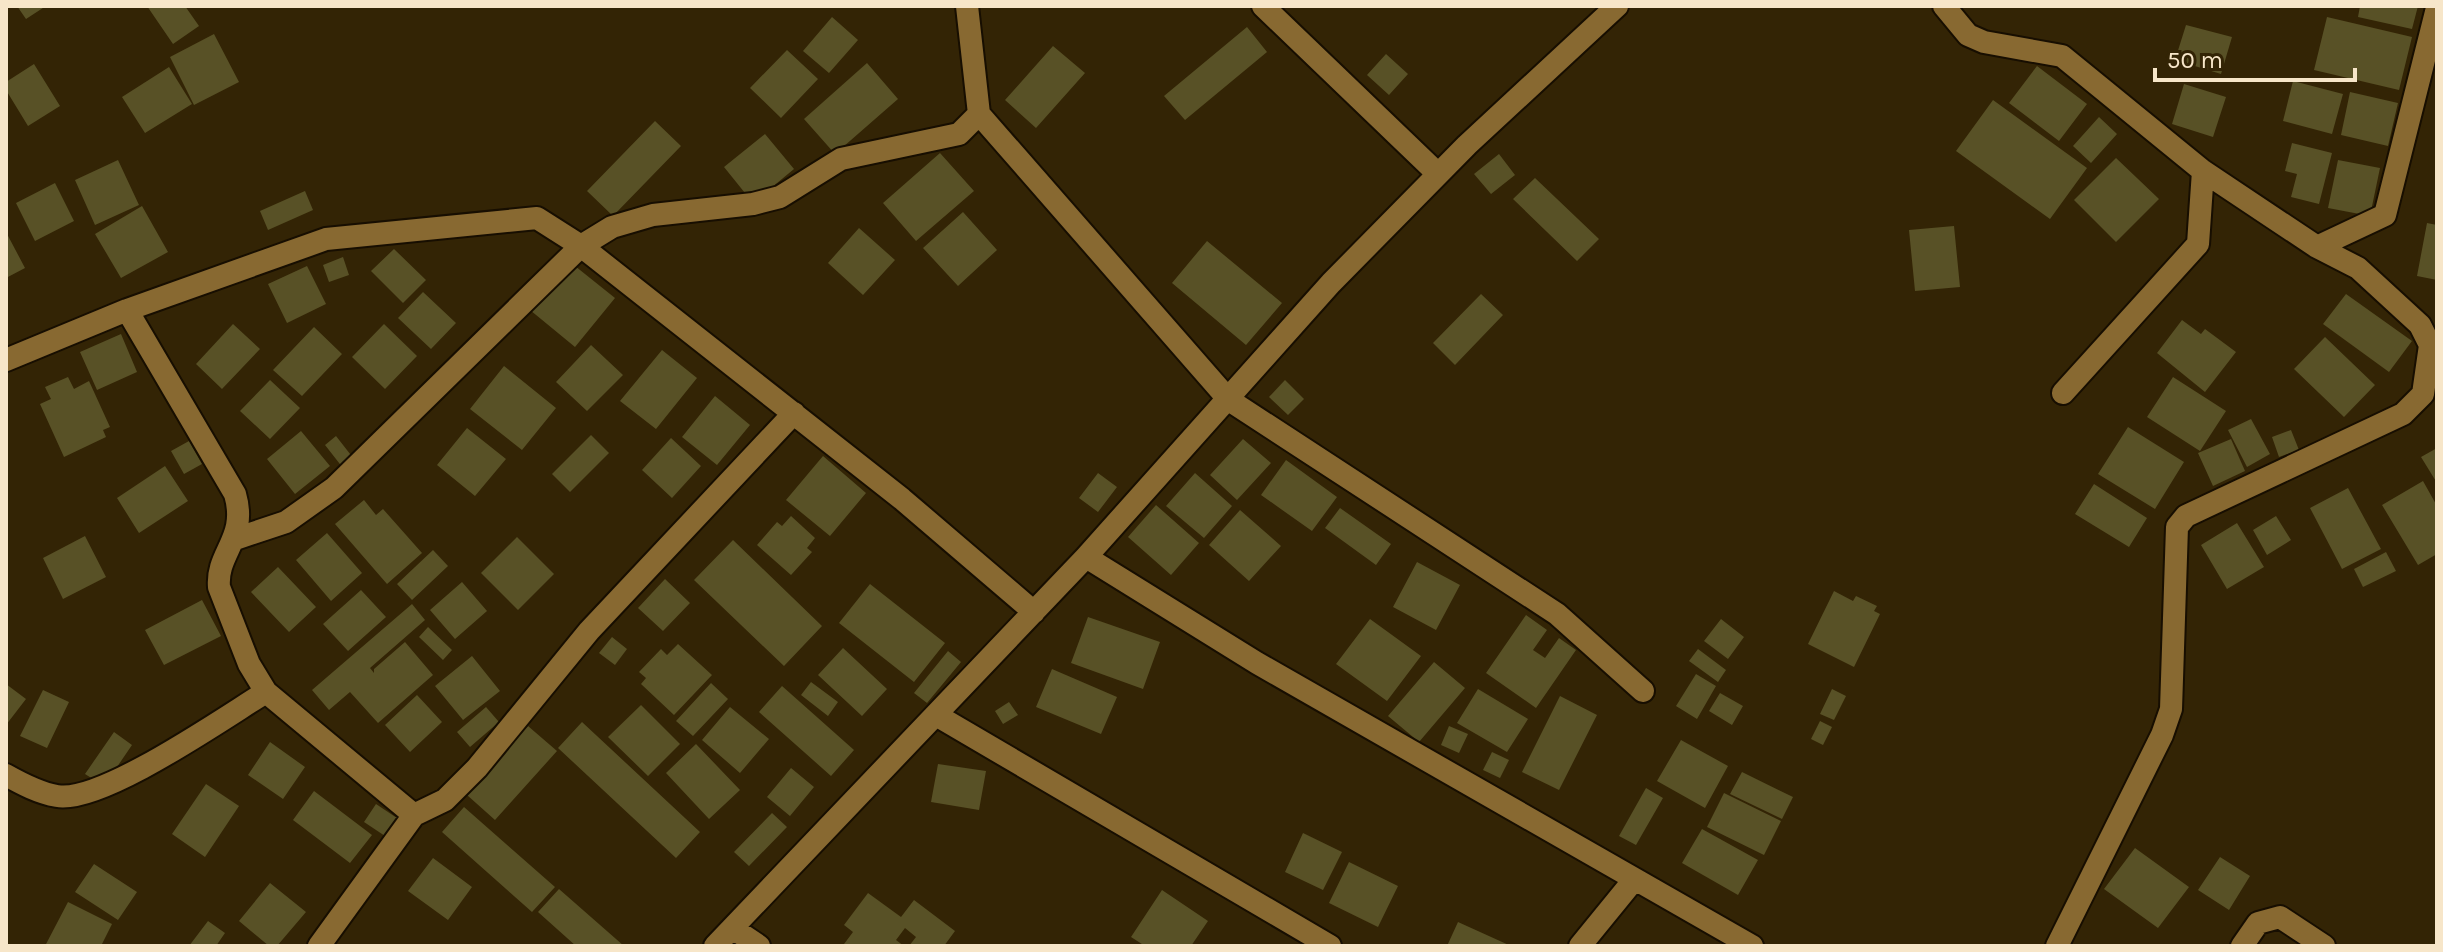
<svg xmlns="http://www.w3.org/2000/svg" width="2443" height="952" viewBox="0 0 2443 952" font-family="Karla,sans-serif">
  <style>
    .building { fill: #585126 }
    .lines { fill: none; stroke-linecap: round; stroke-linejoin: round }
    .minor-casing { stroke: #170e01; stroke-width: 26 }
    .minor { stroke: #886931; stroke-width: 22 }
  </style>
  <rect width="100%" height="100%" fill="#332405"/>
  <path class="building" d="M17,6H46L26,19Z
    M147,6H185L199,26L173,44Z
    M2360,6H2418L2412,29L2358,17Z
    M832,17L858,40L829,73L803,51Z
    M2327,17L2412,37L2399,90L2314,70Z
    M2186,25L2232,37L2221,74L2175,60Z
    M1247,27L1267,52L1185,120L1164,96Z
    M214,34L239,82L194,105L170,57Z
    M1053,46L1085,73L1036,128L1005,100Z
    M787,50L818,79L781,118L750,88Z
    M1386,54L1408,74L1389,95L1367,75Z
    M867,63L898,99L835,154L804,119Z
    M34,64L60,106L28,126L6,90V82Z
    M2037,66L2087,104L2059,141L2009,103Z
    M169,67L192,104L145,133L122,97Z
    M2293,81L2343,94L2332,134L2283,121Z
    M2184,84L2226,97L2213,137L2172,124Z
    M2350,92L2398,103L2388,146L2341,135Z
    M1993,100L2087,168L2050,219L1956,151Z
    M2099,117L2117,134L2091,163L2073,146Z
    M655,121L681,146L613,216L587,191Z
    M765,134L794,169L753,203L724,167Z
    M2292,143L2332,153L2319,204L2291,197L2297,174L2285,171Z
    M940,153L974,191L916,241L883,203Z
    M1499,154L1515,175L1491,194L1474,174Z
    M2116,158L2159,199L2116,242L2074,200Z
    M118,160L139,205L95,225L75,180Z
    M2338,160L2380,168L2370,216L2328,208Z
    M1535,178L1599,239L1577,261L1513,199Z
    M55,183L74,221L35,241L16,203Z
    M305,191L313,210L268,230L260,211Z
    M142,206L168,252L121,278L95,234Z
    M963,212L997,250L958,286L923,248Z
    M2427,223L2437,225V280L2417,276Z
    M1954,226L1960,287L1915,291L1909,230Z
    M859,228L895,260L863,295L828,263Z
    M6,232L25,268L6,278Z
    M1207,241L1282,303L1246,345L1172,283Z
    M394,249L426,280L403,303L371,271Z
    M343,257L349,275L329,282L323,265Z
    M570,262L615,298L575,347L530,310Z
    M307,266L326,304L287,323L268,284Z
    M423,292L456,323L431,349L398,318Z
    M1481,294L1503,315L1455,365L1433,343Z
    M2346,294L2412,341L2389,372L2323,324Z
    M2182,320L2201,334L2205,329L2236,352L2205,392L2157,353Z
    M233,324L260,349L222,389L196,364Z
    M384,324L417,356L385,389L352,357Z
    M314,327L342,354L302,396L273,370Z
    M121,334L137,372L97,390L80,352Z
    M2325,337L2375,385L2344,417L2294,369Z
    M591,345L623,375L587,411L556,382Z
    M662,350L697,378L656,429L620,401Z
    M504,366L556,408L522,450L470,409Z
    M68,377L74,389L89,381L110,427L103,430L106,437L64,457L40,404L51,399L45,387Z
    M2173,377L2226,411L2200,451L2147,417Z
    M270,380L300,408L270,439L240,411Z
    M1285,380L1304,399L1288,415L1269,397Z
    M715,396L750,425L717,465L682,437Z
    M2251,419L2270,454L2247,467L2228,430Z
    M2128,427L2184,462L2155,509L2098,474Z
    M467,428L506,459L475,496L437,465Z
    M2291,430L2299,450L2279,457L2272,437Z
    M301,431L330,466L295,494L267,459Z
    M591,435L609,453L570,492L552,474Z
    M336,436L354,459L343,468L325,445Z
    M671,438L701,466L672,498L642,470Z
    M1243,439L1271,463L1237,500L1210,475Z
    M2231,439L2245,471L2213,486L2198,453Z
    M189,441L202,464L184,474L171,451Z
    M2437,448V483L2421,457Z
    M823,456L866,493L830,536L786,500Z
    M1286,460L1337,497L1312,531L1261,495Z
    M165,466L188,501L139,533L117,498Z
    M1098,473L1117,487L1098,512L1079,498Z
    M1195,473L1232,506L1204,538L1166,506Z
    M2423,481L2437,506V554L2418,565L2382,505Z
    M2094,484L2147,518L2129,547L2075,514Z
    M2348,488L2381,549L2342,569L2310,508Z
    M364,500L376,515L383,509L422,553L387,584L335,524Z
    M1156,505L1199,543L1171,575L1128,537Z
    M1340,508L1391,544L1376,565L1325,528Z
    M1240,510L1281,546L1249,581L1209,545Z
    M791,516L815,538L807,548L812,552L791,575L757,545L777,522L782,526Z
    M2276,516L2291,540L2267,555L2253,530Z
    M2237,523L2264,567L2227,589L2201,545Z
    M327,533L362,573L331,601L296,560Z
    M85,536L106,577L63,599L43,558Z
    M517,537L554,574L518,610L481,573Z
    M733,540L822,626L784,666L694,580Z
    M433,550L448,566L412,600L397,584Z
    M2386,552L2396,571L2363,587L2354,569Z
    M1417,562L1460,585L1436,630L1393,607Z
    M278,567L316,607L289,632L251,592Z
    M665,579L690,603L663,631L638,608Z
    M462,582L487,611L455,639L430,610Z
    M870,584L945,643L914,682L839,623Z
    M361,590L386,617L348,651L323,624Z
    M1834,591L1853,601L1856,596L1877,606L1874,611L1880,614L1854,667L1808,644Z
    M202,600L221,636L164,665L145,630Z
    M412,604L425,620L370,668L374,673V669L405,642L433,675L378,723L350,692L329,710L312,690Z
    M1526,615L1547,630L1533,650L1545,658L1559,638L1576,650L1536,708L1486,673Z
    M1088,617L1160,642L1143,689L1071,663Z
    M1370,619L1421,656L1387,701L1336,664Z
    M1721,619L1744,637L1728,659L1704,641Z
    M428,627L452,650L443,660L419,637Z
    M612,637L627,649L615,665L599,653Z
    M678,644L712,675L674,715L641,684L646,678L639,672L661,649L667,655Z
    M843,648L887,689L862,716L818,675Z
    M1698,649L1726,670L1718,682L1689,661Z
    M948,651L961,662L927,703L914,693Z
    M472,656L500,691L463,720L435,686Z
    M1434,662L1465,688L1419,742L1388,716Z
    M1052,669L1117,697L1101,734L1036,707Z
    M1696,674L1716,686L1697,719L1676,706Z
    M811,682L838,702L828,716L801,695Z
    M711,683L728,699L693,736L676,721Z
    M6,684L26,699L6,725Z
    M782,686L854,750L831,776L759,712Z
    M1478,689L1528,719L1507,752L1457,723Z
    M1832,689L1846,696L1834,720L1820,714Z
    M43,690L69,702L47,748L20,736Z
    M1720,693L1743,706L1732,725L1709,711Z
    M417,695L442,722L410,752L385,725Z
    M1560,696L1597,715L1559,790L1522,772Z
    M1009,702L1018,715L1003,724L995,711Z
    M641,705L680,744L648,776L608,737Z
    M486,707L499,722L470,747L457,732Z
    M730,707L769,739L740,773L702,740Z
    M1820,721L1832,727L1823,745L1811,739Z
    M582,722L700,832L676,858L558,748Z
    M528,726L557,751L495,820L467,795Z
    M1449,726L1468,734L1459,753L1441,745Z
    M114,732L132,745L104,786L85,774Z
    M1681,740L1728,766L1705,808L1657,781Z
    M270,742L305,767L283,799L248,775Z
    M696,744L740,790L709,819L666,773Z
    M1492,752L1509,760L1500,778L1483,770Z
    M938,764L986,771L979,810L931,802Z
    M791,768L814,787L790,816L767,797Z
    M1742,772L1793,797L1782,819L1730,794Z
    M206,784L239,806L205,857L172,834Z
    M1646,788L1663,798L1636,845L1619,836Z
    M314,791L372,835L350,863L293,820Z
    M1724,793L1781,821L1764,855L1707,827Z
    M376,804L400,820L388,838L364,822Z
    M464,807L555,887L532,912L442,832Z
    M772,813L787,827L749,866L734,852Z
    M1702,829L1758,860L1738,895L1682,863Z
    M1303,833L1342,852L1323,890L1285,872Z
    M2135,848L2189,887L2158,928L2104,889Z
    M2220,857L2250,876L2229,910L2198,890Z
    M433,858L472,887L448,920L408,891Z
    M1349,862L1398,886L1378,927L1329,903Z
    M94,864L137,892L118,920L75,892Z
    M270,883L306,912L277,946H269L239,921Z
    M559,889L624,946H576L538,912Z
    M1162,890L1208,921L1191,946H1145L1131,937Z
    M868,893L901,917L914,900L955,931L944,946H909L916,937L905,928L896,940L904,946H847L844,944L853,932L844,925Z
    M68,902L112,924L101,946H45Z
    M208,921L225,933L216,946H189Z
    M1458,922L1511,946H1447Z"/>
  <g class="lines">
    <defs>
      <path id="minor" d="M967,6L979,114L1229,400L1557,614L1643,691
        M1263,6L1438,174
        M1944,6L1968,35L1984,42L2062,56L2203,171L2317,247L2358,268L2420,325L2430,345L2423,394L2403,414L2186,516L2177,527L2171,709L2162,735L2057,946
        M2317,247L2385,215L2437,8
        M127,310L235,494C248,539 216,552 219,587L249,664L266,692L414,815
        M6,360L127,310L326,239L537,218L581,246L612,227L653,215L753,204L780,197L841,159L959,134L979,114
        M2063,393L2198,244L2203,171
        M235,539L286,522L334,488L581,246L902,499L1034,612
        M1086,557L1257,663L1752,946
        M936,715L1330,946
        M6,775C22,784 39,793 57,796C101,804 225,717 266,692
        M734,929L759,946
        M319,946L414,815L445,800L477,768L589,631L794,413
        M715,946L1086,557L1331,283L1467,145L1617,6
        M1580,946L1633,881
        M2242,946L2258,923L2280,917L2324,946"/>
    </defs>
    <use href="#minor" class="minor-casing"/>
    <use href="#minor" class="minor"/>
  </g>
  <rect width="2443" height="952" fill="none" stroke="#f7e6c9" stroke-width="16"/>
  <path d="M2155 68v12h200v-12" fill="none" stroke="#f7e6c9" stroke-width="4"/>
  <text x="2167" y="68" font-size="24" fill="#f7e6c9" stroke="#332405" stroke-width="6" paint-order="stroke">50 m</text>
</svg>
